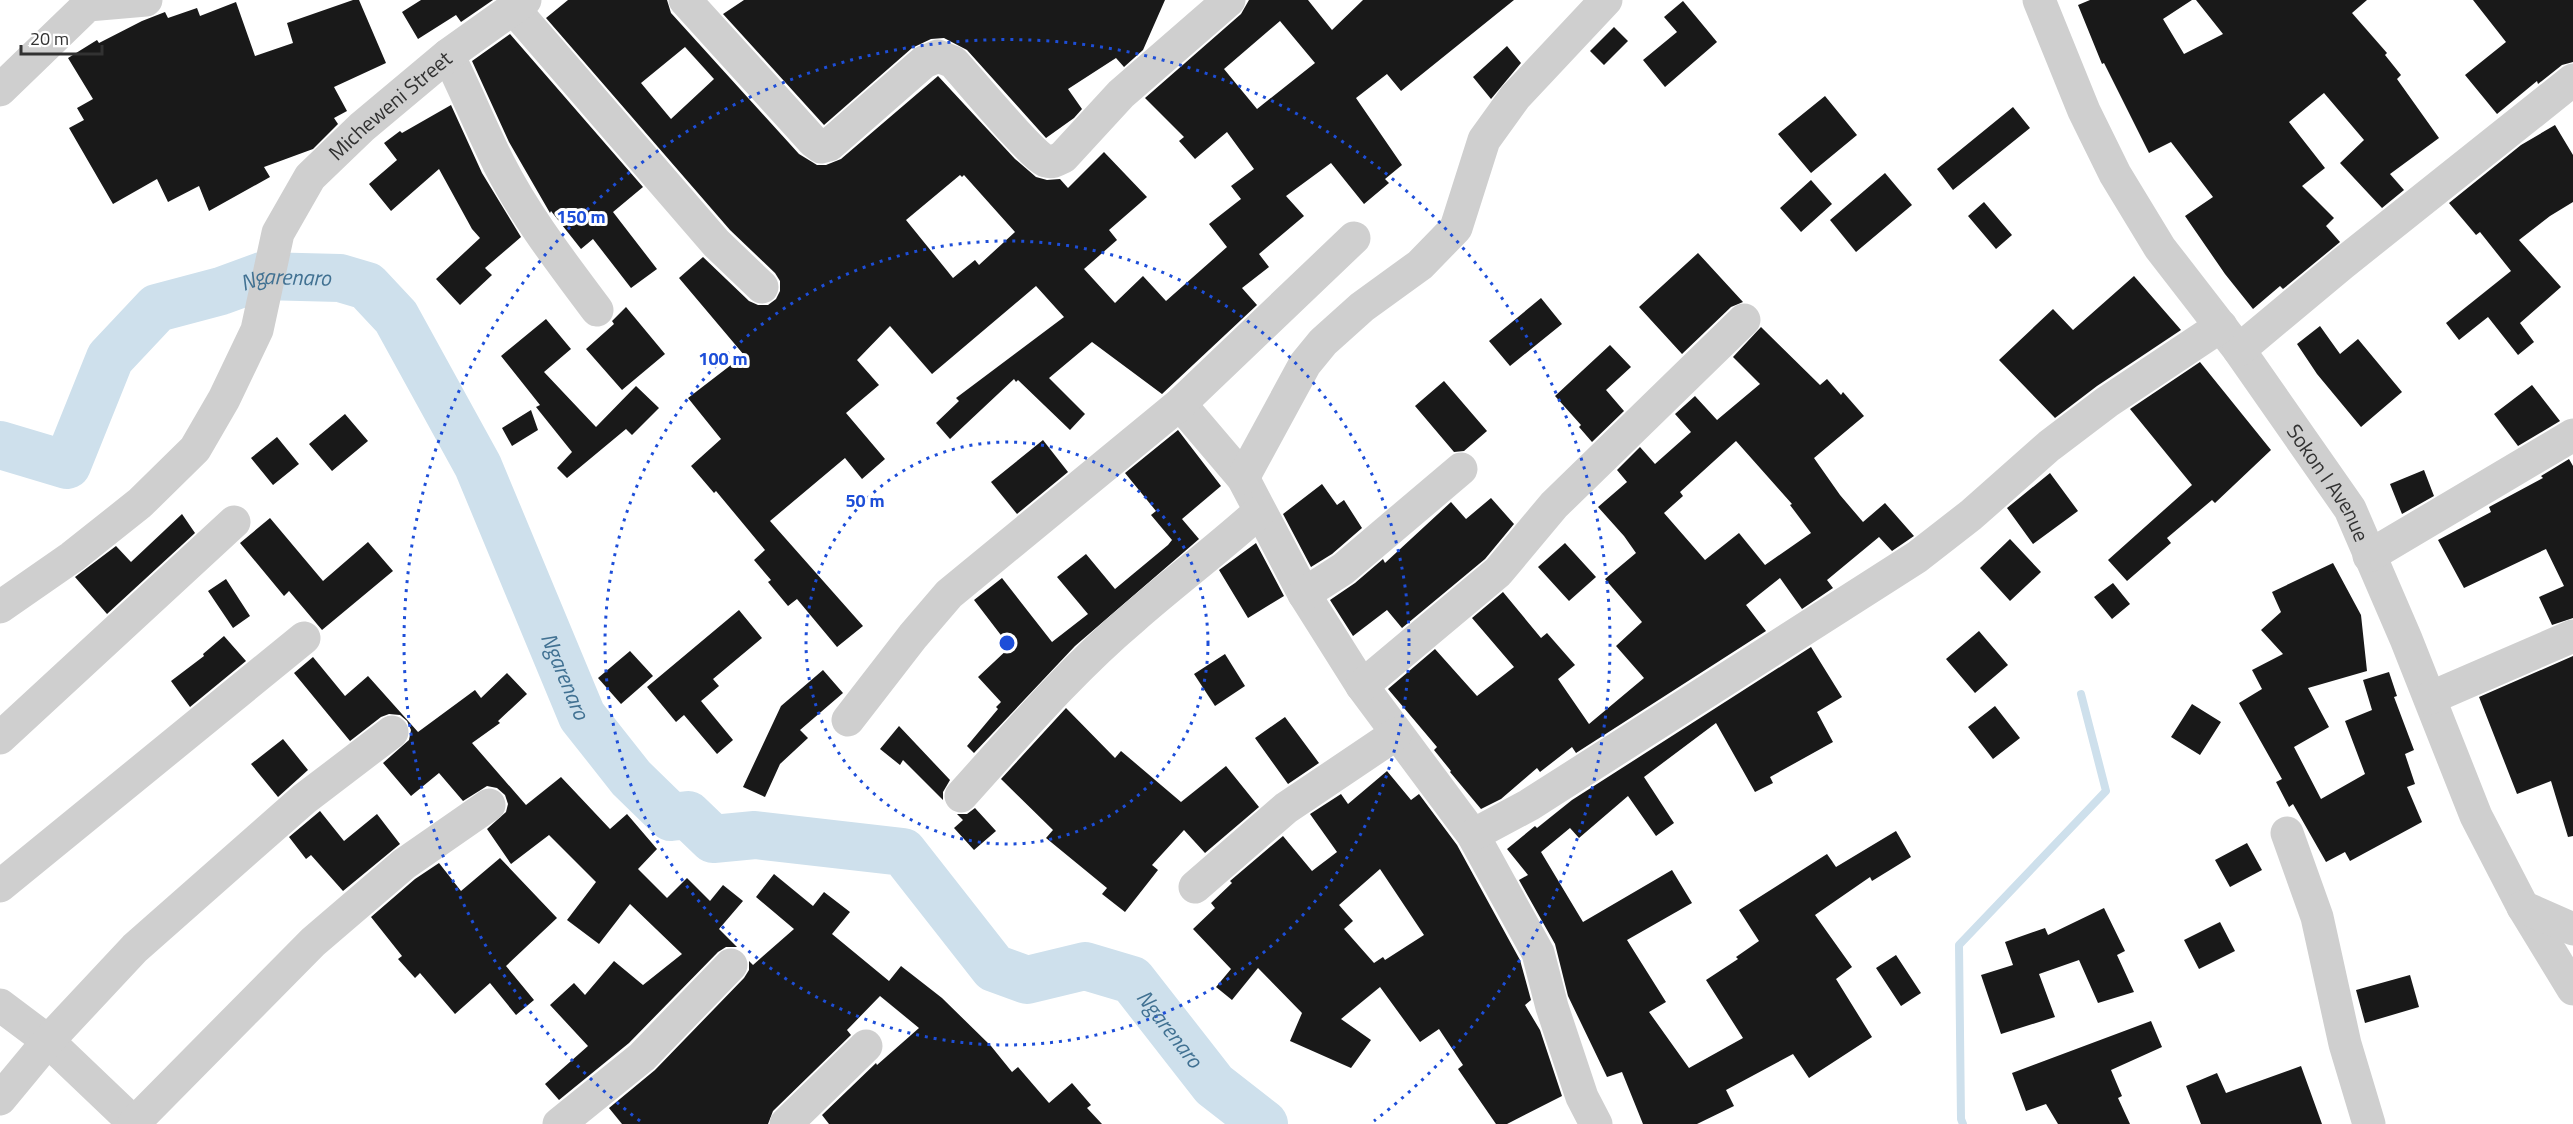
<svg xmlns="http://www.w3.org/2000/svg" width="2573" height="1124" viewBox="0 0 2573 1124" font-family="'Titillium Web',sans-serif">
  <style>
    .lines { fill: none; stroke-linecap: round; stroke-linejoin: round }
    .stream { stroke: #cee0ec; stroke-width: 8 }
    .river { stroke: #cee0ec; stroke-width: 48 }
    .building { fill: #191919; fill-rule: evenodd }
    .minor { stroke: #cfcfcf; stroke-width: 33 }
    .ring { fill: none; stroke: #1d4ed8; stroke-width: 3; stroke-dasharray: 3 6 }
    .labels { text-anchor: middle; dominant-baseline: central; stroke-width: 6; stroke-linejoin: round; paint-order: stroke }
    .street-label { font-size: 21px; fill: #323232; stroke: #fff }
    .water-label { font-size: 22px; font-style: italic; fill: #417192; stroke: #fff }
    .centre { fill: #1d4ed8; stroke: #fff; stroke-width: 3 }
    .ring-label { font-size: 18px; text-anchor: middle; font-weight: bold; fill: #1d4ed8; stroke: #fff; stroke-width: 6; stroke-linejoin: round; paint-order: stroke }
  </style>
  <rect width="100%" height="100%" fill="#fff"/>
  <g class="lines">
    <path class="stream" d="M1963,1124L1961,1119L1959,945L2106,791L2081,694"/>
    <path class="river" id="s1" d="M0,445L67,465L110,358L157,308L221,291L262,276L340,278L367,286L396,317L478,466L582,716L631,778L671,817L688,815L713,839L755,835L903,852L994,968L1027,980L1085,966L1132,980L1214,1085L1264,1124"/>
  </g>
  <path class="building" d="M353,0H359L386,63L334,87L347,111L334,118L338,124L313,149L264,167L270,177L209,211L199,186L168,202L157,179L113,204L69,128L84,120L77,108L93,99L68,58L97,40L99,43L142,21L165,12L168,18L197,8L200,16L236,2L255,56L293,43L287,23Z
    M421,0H493L461,22L456,15L418,39L402,12Z
    M568,0H667L671,13L799,154L817,165H826L841,159L938,76L1015,159L1036,177L1047,180L1060,179L1068,188L1104,152L1147,197L1109,230L1117,240L1084,269L1115,303L1143,276L1166,301L1227,247L1209,224L1241,199L1231,186L1254,169L1227,132L1195,159L1179,141L1184,137L1145,98L1241,14L1249,0H1308L1332,30L1363,0H1514L1401,91L1387,74L1356,98L1402,165L1385,179L1389,183L1364,204L1331,163L1286,196L1304,216L1259,254L1269,267L1242,288L1257,305L1162,394L1092,342L1049,378L1085,414L1070,430L1018,380L1016,382L1014,379L950,439L936,423L959,401L956,398L1064,317L1036,286L932,374L890,326L857,360L879,385L846,413L885,459L862,479L845,458L770,521L863,626L837,647L797,599L788,606L768,582L771,580L754,560L765,550L716,491L714,493L691,466L721,439L688,398L744,355L679,278L703,257L749,301L758,305H768L776,299L780,291V281L775,273L730,230L546,18ZM1280,21L1315,63L1257,109L1224,69ZM685,47L714,79L671,119L641,83ZM960,175L962,177L964,175L1015,232L979,265L975,260L953,278L906,220Z
    M744,0H1165L1143,50L1124,67L1116,58L1068,89L1082,109L1074,118L1046,138L967,50L944,38L931,39L912,48L824,125L723,14Z
    M2090,0H2192L2163,19L2184,54L2223,34L2196,0H2367L2352,13L2387,53L2385,55L2401,75L2397,79L2439,138L2390,174L2404,190L2382,208L2340,163L2364,140L2324,93L2289,122L2325,168L2302,186L2334,218L2326,226L2340,242L2283,289L2280,286L2253,309L2225,274L2185,216L2213,197L2171,142L2149,153L2104,63L2102,64L2078,5Z
    M2473,0H2573V62L2562,65L2538,84L2537,81L2497,114L2465,75L2506,42Z
    M1683,1L1717,42L1665,87L1643,60L1677,32L1664,17Z
    M1614,27L1628,41L1604,65L1590,51Z
    M510,34L643,187L613,212L657,269L631,288L593,239L581,249L551,211L550,213L509,142L472,61Z
    M1507,46L1521,63L1491,99L1473,77Z
    M1825,96L1857,135L1811,173L1778,134Z
    M451,105L482,173L521,237L485,268L492,275L460,305L436,279L480,238L472,229L439,169L391,211L369,184L397,160L384,143L400,131L402,133Z
    M2013,107L2030,128L1953,190L1937,169Z
    M2555,125L2573,155V202L2550,216L2519,240L2561,287L2520,323L2534,342L2518,355L2488,317L2459,340L2446,323L2511,271L2480,232L2476,235L2449,203L2521,145Z
    M1885,173L1912,205L1856,252L1830,220Z
    M1811,180L1832,204L1801,232L1780,208Z
    M1984,202L2012,235L1996,249L1968,216Z
    M1698,253L1743,302L1731,307L1682,354L1639,307Z
    M2134,276L2181,330L2097,386L2055,418L1999,360L2053,309L2073,330Z
    M1541,298L1562,324L1510,366L1489,341Z
    M626,307L665,354L622,390L586,349L614,324L612,321Z
    M546,319L571,349L544,372L596,427L636,386L659,408L632,435L626,429L567,478L557,468L572,452L536,407L540,405L501,356Z
    M2320,326L2340,354L2358,339L2402,392L2361,427L2317,374L2297,344Z
    M1761,327L1820,385L1827,379L1841,395L1843,392L1864,416L1814,458L1840,495L1863,522L1885,503L1914,536L1892,551L1879,537L1827,580L1833,588L1802,609L1780,578L1746,605L1766,631L1576,753L1572,747L1540,772L1537,768L1501,799L1481,809L1450,772L1451,771L1434,750L1437,747L1388,689L1435,649L1477,696L1514,667L1472,618L1503,592L1541,638L1547,633L1575,665L1558,679L1589,724L1644,678L1616,646L1642,622L1605,579L1636,553L1624,536L1598,507L1627,482L1617,470L1640,447L1655,464L1691,432L1675,414L1695,396L1717,420L1760,384L1733,357ZM1736,441L1792,504L1790,505L1811,533L1765,565L1739,533L1705,560L1664,513L1683,496L1680,492Z
    M1610,345L1631,367L1606,390L1624,411L1592,442L1579,427L1581,425L1555,396Z
    M2200,362L2271,450L2215,503L2212,500L2167,538L2171,543L2127,581L2108,560L2192,485L2130,409Z
    M1444,381L1487,431L1464,451L1454,452L1415,406Z
    M2532,385L2560,421L2518,446L2494,414Z
    M531,410L538,430L512,446L502,428Z
    M345,414L368,441L332,471L309,444Z
    M1178,430L1221,486L1182,519L1199,539L1075,646L974,753L967,746L998,709L996,707L1001,702L978,677L1010,647L974,600L1002,578L1052,642L1088,614L1057,577L1086,554L1115,589L1168,545L1172,540L1151,515L1156,511L1125,473Z
    M277,437L299,464L273,485L251,458Z
    M1043,440L1068,472L1017,514L991,482Z
    M2569,459L2573,466V618L2552,625L2539,597L2564,586L2546,549L2464,588L2438,540L2491,512L2489,507L2543,478L2541,476Z
    M2424,470L2434,496L2402,514L2390,484Z
    M2050,473L2078,511L2033,544L2007,508Z
    M1322,484L1337,505L1344,500L1362,528L1332,554L1311,567L1283,514Z
    M1491,498L1514,524L1485,559L1402,628L1387,610L1353,636L1330,600L1355,583L1383,559L1385,563L1451,502L1466,519Z
    M182,514L195,533L107,614L75,577L116,546L131,562Z
    M270,518L323,581L368,542L393,571L322,630L289,591L284,596L240,543Z
    M2010,539L2041,572L2010,601L1980,568Z
    M1256,543L1284,596L1248,618L1219,570Z
    M1565,543L1596,577L1569,601L1538,567Z
    M2333,563L2361,615L2367,671L2308,688L2329,727L2294,747L2321,799L2365,774L2345,721L2372,710L2363,680L2389,672L2397,696L2394,697L2414,750L2405,754L2415,784L2407,787L2422,822L2350,861L2345,852L2326,862L2293,804L2289,807L2276,782L2282,779L2239,703L2262,689L2252,670L2283,654L2261,630L2281,612L2272,592Z
    M226,579L250,616L233,628L208,591Z
    M2113,583L2130,604L2112,619L2094,597Z
    M739,610L762,638L713,679L719,686L701,701L733,740L717,754L684,715L676,722L647,687Z
    M1979,631L2008,665L1975,693L1946,659Z
    M224,636L246,661L190,707L171,681L204,656L203,654Z
    M1811,647L1842,697L1817,712L1833,742L1770,777L1773,783L1755,792L1716,723L1644,777L1674,823L1656,836L1628,796L1579,838L1570,828L1541,852L1583,922L1672,870L1692,903L1627,940L1666,1002L1649,1012L1689,1068L1743,1038L1706,980L1738,959L1736,957L1759,941L1739,910L1827,854L1836,867L1896,831L1911,857L1872,881L1870,877L1815,915L1852,967L1836,979L1872,1037L1809,1078L1793,1054L1726,1090L1734,1106L1697,1124H1643L1622,1072L1607,1077L1568,996L1555,944L1519,880L1528,875L1507,849L1535,826L1537,828L1572,800Z
    M630,651L653,676L621,704L598,678Z
    M1225,654L1245,686L1215,706L1194,674Z
    M2573,656V836L2568,837L2551,781L2517,794L2479,697Z
    M313,657L345,696L368,676L418,732L475,690L481,698L507,673L527,694L498,721L500,723L472,743L526,805L561,777L610,829L627,814L657,849L638,869L667,898L687,878L710,901L723,885L743,901L719,929L737,947H726L718,952L629,1043L559,1100L545,1084L588,1046L550,1005L574,983L585,995L614,961L643,985L682,954L630,904L599,944L567,920L596,882L549,835L511,864L487,829L506,812L508,804L505,795L497,788L487,786L463,801L439,773L411,796L383,763L409,740L411,730L407,721L400,715L389,714L381,717L350,741L294,673Z
    M823,670L843,693L800,730L808,738L780,764L765,797L743,787L781,706Z
    M2192,704L2221,722L2200,755L2171,737Z
    M1995,706L2020,738L1993,759L1968,727Z
    M1066,708L1115,758L1121,751L1181,802L1226,766L1259,807L1205,853L1184,830L1152,865L1158,870L1125,912L1102,894L1107,888L1046,838L1053,830L1001,779Z
    M1285,717L1319,763L1288,784L1255,738Z
    M899,726L950,780L943,792V800L903,760L900,765L880,749Z
    M283,739L308,770L278,797L251,764Z
    M1387,771L1411,800L1419,794L1457,845L1520,960L1531,1000L1525,1005L1540,1030L1562,1096L1507,1124H1496L1458,1069L1463,1065L1439,1029L1420,1042L1380,987L1341,1019L1371,1040L1351,1068L1290,1041L1302,1013L1258,968L1232,1000L1216,987L1231,969L1193,929L1215,908L1211,903L1232,883L1230,881L1283,836L1312,871L1337,852L1310,814L1341,794L1348,804ZM1380,869L1424,935L1385,960L1383,957L1374,963L1344,929L1353,921L1339,905Z
    M975,808L996,831L974,850L954,828L963,820L957,814H967Z
    M320,811L344,841L377,814L400,844L343,891L311,855L306,859L289,837Z
    M2247,843L2262,870L2230,887L2215,860Z
    M500,858L557,918L506,966L534,1000L516,1015L490,983L455,1014L420,973L415,978L398,959L402,956L371,917L415,879L439,863L461,891Z
    M774,874L813,906L824,892L850,912L832,934L889,981L901,966L942,998L991,1046L1012,1072L1018,1067L1049,1103L1072,1083L1091,1105L1087,1108L1102,1124H829L822,1115L876,1063L877,1065L919,1028L880,996L847,1030L851,1035L773,1111L768,1124H622L609,1108L655,1070L744,978L749,970V961L753,965L794,929L756,897Z
    M2104,908L2125,951L2117,955L2134,992L2098,1003L2079,960L2039,974L2055,1017L2001,1034L1981,975L2013,965L2005,942L2045,928L2048,935Z
    M2220,922L2235,951L2199,969L2184,940Z
    M1896,955L1921,993L1901,1006L1876,968Z
    M2410,975L2419,1007L2365,1023L2356,990Z
    M2151,1021L2162,1047L2111,1070L2122,1096L2118,1098L2130,1124H2058L2046,1104L2026,1111L2012,1073Z
    M2301,1066L2322,1124H2201L2186,1086L2217,1073L2226,1093Z"/>
  <g class="lines">
    <g class="minor">
      <path d="M685,0L813,141L821,147L829,145L924,62L938,56L953,62C967,77 1034,158 1046,161C1053,163 1057,160 1063,157L1121,94L1229,0"/>
      <path id="s2" d="M2039,0L2084,111L2115,174L2160,248L2239,350L2350,509L2406,639L2476,816L2523,907L2573,989"/>
      <path d="M513,8L716,243L762,287"/>
      <path d="M448,55C466,91 481,128 499,164C526,217 562,263 597,310"/>
      <path d="M0,90L88,5L146,0"/>
      <path d="M2239,350L2342,264L2573,80"/>
      <path d="M1180,404L1243,478L1304,594L1362,686L1473,835L1538,953L1552,1007L1582,1097L1596,1124"/>
      <path d="M1243,478L1305,364L1323,342L1362,307L1420,265L1456,228L1484,140L1515,97L1606,0"/>
      <path d="M2369,556L2573,435"/>
      <path d="M1304,594L1343,569L1461,469"/>
      <path id="s3" d="M0,607L72,557L140,503L195,449L224,399L257,330L278,233L310,177L362,127L448,55L525,0"/>
      <path d="M1362,686L1498,572L1554,505L1744,320"/>
      <path d="M2430,698L2573,636"/>
      <path d="M848,720L913,636L949,594L1180,404L1354,238"/>
      <path d="M0,738L234,522"/>
      <path d="M961,796C1017,734 1070,671 1133,618C1174,582 1218,549 1259,512"/>
      <path d="M2287,833L2317,917L2345,1044L2369,1124"/>
      <path d="M1473,835L1529,805L1917,557L1971,515L2049,446L2107,402L2221,326"/>
      <path d="M0,886L304,638"/>
      <path d="M1195,887L1286,808L1396,734"/>
      <path d="M2523,907L2573,929"/>
      <path d="M0,1005L48,1041L135,1124"/>
      <path d="M0,1099L48,1041L135,948L304,799L392,732"/>
      <path d="M134,1123L313,942L404,864L489,805"/>
      <path d="M559,1124L642,1057L731,965"/>
      <path d="M786,1124L866,1046"/>
    </g>
  </g>
  <g class="ring">
    <circle cx="1007" cy="643" r="201"/>
    <circle cx="1007" cy="643" r="402"/>
    <path d="M640 1121A603 603 0 1 1 1374 1121"/>
  </g>
  <g class="labels">
    <g class="street-label">
      <text stroke="none"><textPath href="#s3" startOffset="657">Micheweni Street</textPath></text>
      <text stroke="none"><textPath href="#s2" startOffset="566">Sokon I Avenue</textPath></text>
    </g>
    <g class="water-label">
      <text stroke="none"><textPath href="#s1" startOffset="387">Ngarenaro</textPath></text>
      <text stroke="none"><textPath href="#s1" startOffset="910">Ngarenaro</textPath></text>
      <text stroke="none"><textPath href="#s1" startOffset="1684">Ngarenaro</textPath></text>
    </g>
  </g>
  <circle cx="1007" cy="643" r="9" class="centre"/>
  <g class="ring-label">
    <text x="581" y="223">150 m</text>
    <text x="723" y="365">100 m</text>
    <text x="865" y="507">50 m</text>
  </g>
  <path d="M21 45v9h81v-9" fill="none" stroke="#323232" stroke-width="3"/>
  <text x="30" y="45" font-size="18" fill="#323232" stroke="#ffffff" stroke-width="4.5" paint-order="stroke">20 m</text>
</svg>
